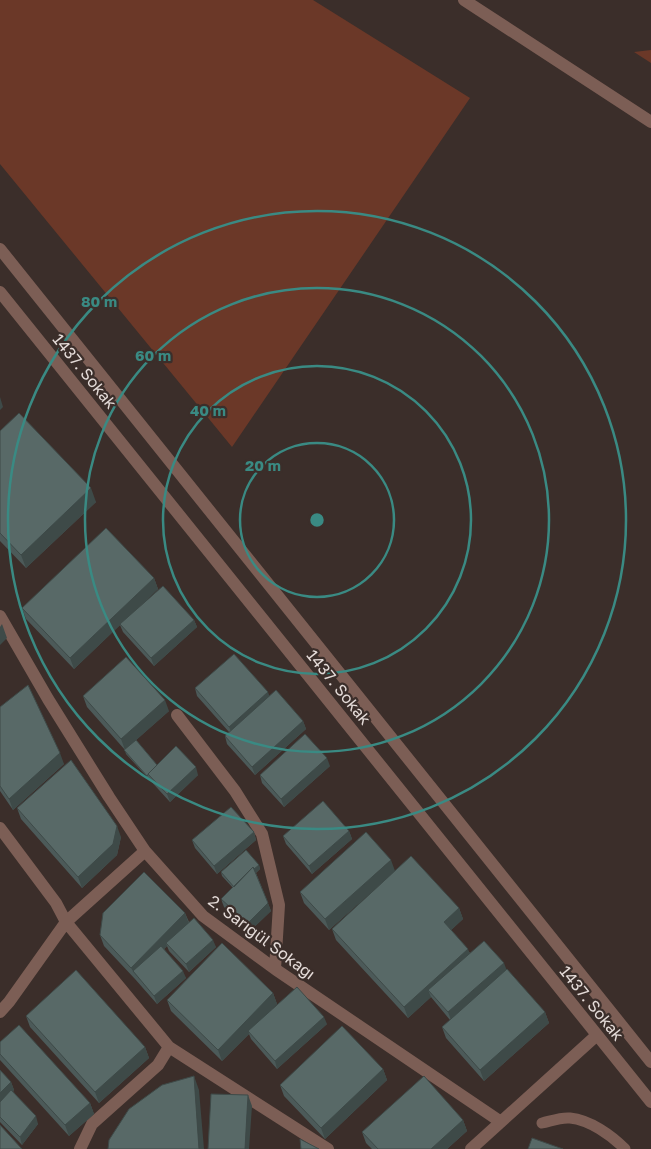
<svg xmlns="http://www.w3.org/2000/svg" width="651" height="1149" viewBox="0 0 651 1149" font-family="'Golos Text',sans-serif">
  <style>
    .grass { fill: #6b3828 }
    .lines { fill: none; stroke-linecap: round; stroke-linejoin: round }
    .service { stroke: #7c5e55; stroke-width: 11 }
    .minor { stroke: #7c5e55; stroke-width: 12 }
    .wall { fill: #4c5a59 }
    .shaded-wall { fill: #3e4a48 }
    .building { fill: #586967; stroke: #3e4a48 }
    .ring { fill: none; stroke: #3a8a83; stroke-width: 2.5 }
    .labels { text-anchor: middle; dominant-baseline: central; stroke-width: 4.5; stroke-linejoin: round; paint-order: stroke }
    .street-label { font-size: 16px; fill: #e5dcd9; stroke: #3b2e2a }
    .centre { fill: #3a8a83; stroke: #3b2e2a; stroke-width: 2.5 }
    .ring-label { font-size: 15px; text-anchor: middle; font-weight: bold; fill: #3a8a83; stroke: #3b2e2a; stroke-width: 4.5; stroke-linejoin: round; paint-order: stroke }
  </style>
  <rect width="100%" height="100%" fill="#3b2e2a"/>
  <path class="grass" d="M0,0H313L470,98L232,447L0,164Z
    M651,50V63L634,52Z"/>
  <g class="lines">
    <path class="service" d="M542,1123C551,1121 561,1117 570,1118C590,1120 611,1135 625,1149"/>
    <path class="minor" d="M464,0L651,122
      M0,249L651,1062
      M0,292L651,1102
      M0,616L48,699L109,797L145,851L203,916L275,969L501,1122
      M177,715L235,791L262,834L279,905L275,969
      M0,828L56,903L66,922L169,1047L328,1149
      M0,1012L9,1002L66,922L145,851
      M80,1149L92,1124L158,1065L169,1047
      M471,1149L597,1035"/>
  </g>
  <path class="wall" d="M0,431L96,502L26,568L0,541Z
    M154,578L158,589L135,611L194,620L197,627L154,666L123,632L120,625L74,669L26,619L22,608Z
    M195,688L269,696L303,721L306,729L255,775L227,744L225,736L229,732L197,696Z
    M83,696L169,711L136,740L157,765L198,775L170,802L126,754L125,750L87,707Z
    M0,707L64,764L13,810L0,791Z
    M330,766L284,807L262,783L260,775Z
    M17,808L121,837L117,855L82,888L21,819Z
    M349,831L352,839L312,874L286,844L283,836Z
    M254,832L256,840L217,874L195,848L192,840Z
    M259,865L260,869L256,873L271,911L251,930L224,907L221,899L233,888L222,876L221,872Z
    M395,871L329,930L304,903L300,892Z
    M459,908L463,919L451,930L470,953L506,969L545,1012L549,1023L484,1081L446,1038L442,1027L450,1020L431,997L408,1018L336,940L332,929Z
    M185,913L189,922L216,947L189,972L169,951L167,946L164,949L186,978L157,1004L135,979L104,946L100,935Z
    M273,993L277,1004L272,1009L327,1024L277,1069L251,1039L249,1034L222,1061L171,1011L167,1000Z
    M26,1016L145,1047L149,1058L99,1103L30,1027Z
    M0,1042L90,1103L94,1114L69,1136L0,1060Z
    M383,1069L387,1080L325,1139L284,1096L280,1085Z
    M0,1070L11,1082L14,1090L13,1091L38,1124L22,1145L0,1122Z
    M463,1120L467,1131L447,1149H372L366,1143L362,1132Z"/>
  <path class="shaded-wall" d="M0,397L3,407L0,410Z
    M91,488L96,502L26,568L21,555Z
    M154,578L158,589L74,669L70,658Z
    M194,620L197,627L154,666L151,658Z
    M2,624L7,638L0,645V627Z
    M268,692L271,700L232,734L229,727Z
    M165,700L169,711L125,750L121,739Z
    M303,721L306,729L255,775L252,767Z
    M60,753L64,764L13,810L9,799Z
    M327,758L330,766L284,807L281,799Z
    M196,767L198,775L170,802L167,794Z
    M117,826L121,837L117,855L82,888L78,877Z
    M349,831L352,839L312,874L309,866Z
    M254,832L256,840L217,874L214,866Z
    M391,860L395,871L329,930L325,919Z
    M259,865L260,869L235,891L234,887Z
    M268,903L271,911L251,930L248,923Z
    M459,908L463,919L448,933L444,922Z
    M185,913L189,924L166,943L167,946L137,976L133,971L131,968Z
    M213,940L216,947L189,972L186,964Z
    M468,949L472,960L428,990L431,997L408,1018L404,1007Z
    M504,963L507,971L451,1020L448,1012Z
    M183,971L186,978L157,1004L154,996Z
    M273,993L277,1004L249,1033L248,1031L249,1034L222,1061L218,1050Z
    M545,1012L549,1023L484,1081L480,1070Z
    M324,1017L327,1024L277,1069L275,1061Z
    M145,1047L149,1058L99,1103L95,1092Z
    M383,1069L387,1080L325,1139L321,1128Z
    M194,1076L199,1090L204,1149H199Z
    M11,1082L14,1090L0,1103V1093Z
    M248,1095L252,1106L249,1149H245Z
    M90,1103L94,1114L69,1136L65,1125Z
    M36,1116L38,1124L22,1145L20,1137Z
    M463,1120L467,1131L447,1149H431Z"/>
  <path class="building" d="M19,413L91,488L21,555L0,533V431Z
    M106,528L154,578L70,658L22,608Z
    M163,586L194,620L151,658L120,624Z
    M234,654L268,692L229,727L195,688Z
    M126,657L165,700L121,739L83,696Z
    M28,685L60,753L9,799L0,786V707Z
    M276,690L303,721L252,767L225,736Z
    M305,734L327,758L281,799L260,775Z
    M136,740L157,765L148,774V775L147,776L124,750Z
    M176,746L196,767L167,794L148,774Z
    M71,760L117,826L113,844L78,877L17,808Z
    M323,801L349,831L309,866L283,836Z
    M231,807L254,832L214,866L192,840Z
    M366,832L391,860L325,919L300,892Z
    M246,850L259,865L254,869L253,867L234,887L221,872Z
    M411,856L459,908L444,922L468,949L404,1007L332,929Z
    M253,867L268,903L248,923L221,899Z
    M144,872L185,913L131,968L100,935L103,913Z
    M194,918L213,940L186,964L166,943Z
    M484,941L504,963L448,1012L428,990Z
    M222,943L273,993L218,1050L167,1000Z
    M161,946L183,971L154,996L133,971Z
    M507,969L545,1012L480,1070L442,1027Z
    M76,970L145,1047L95,1092L26,1016Z
    M297,987L324,1017L275,1061L248,1031Z
    M19,1025L90,1103L65,1125L0,1054V1042Z
    M342,1026L383,1069L321,1128L280,1085Z
    M0,1070L11,1082L0,1093Z
    M194,1076L199,1149H108L109,1140L129,1109L162,1085Z
    M424,1076L463,1120L431,1149H378L362,1132Z
    M11,1090L36,1116L20,1137L0,1117V1102Z
    M211,1094L248,1095L245,1149H208Z
    M0,1125L22,1149H0Z
    M532,1138L563,1149H528Z
    M300,1139L319,1149H301Z"/>
  <g class="ring">
    <circle cx="317" cy="520" r="77"/>
    <circle cx="317" cy="520" r="154"/>
    <circle cx="317" cy="520" r="232"/>
    <circle cx="317" cy="520" r="309"/>
  </g>
  <g class="labels">
    <g class="street-label">
      <text transform="translate(85 371) rotate(51)">1437. Sokak</text>
      <text transform="translate(339 687) rotate(51)">1437. Sokak</text>
      <text transform="translate(262 937) rotate(37)">2. Sarıgül Sokağı</text>
      <text transform="translate(592 1003) rotate(51)">1437. Sokak</text>
    </g>
  </g>
  <circle cx="317" cy="520" r="8" class="centre"/>
  <g class="ring-label">
    <text x="99" y="307">80 m</text>
    <text x="153" y="361">60 m</text>
    <text x="208" y="416">40 m</text>
    <text x="263" y="471">20 m</text>
  </g>
</svg>
